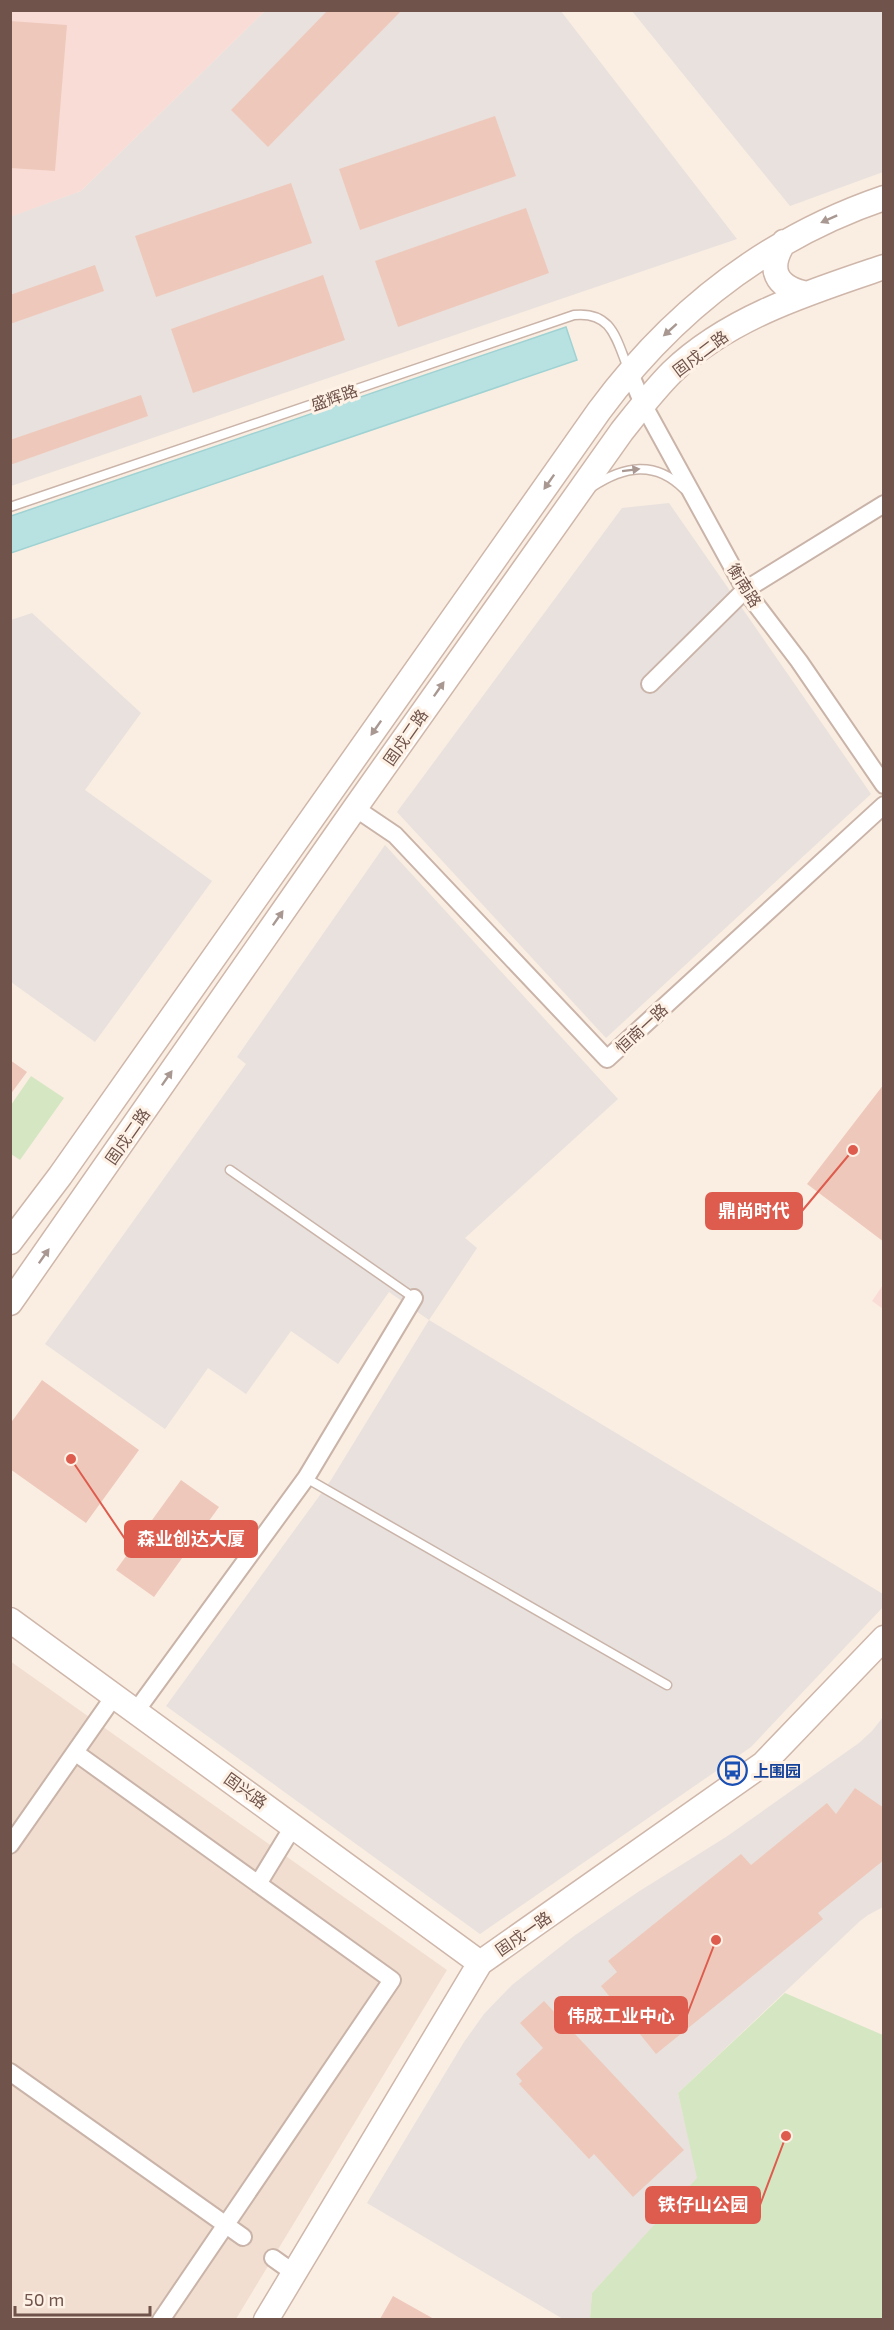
<svg xmlns="http://www.w3.org/2000/svg" width="894" height="2330" viewBox="0 0 894 2330" font-family="'Exo 2','Noto Sans SC',sans-serif">
  <style>
    .residential { fill: #f1ded1 }
    .commercial { fill: #fadcd6 }
    .industrial { fill: #e9e1dd }
    .green { fill: #d5e6c2 }
    .water { fill: #b8e1e2; stroke: #9fd2d3; stroke-width: 1.5 }
    .building { fill: #eec9bb }
    .lines { fill: none; stroke-linecap: round; stroke-linejoin: round }
    .lane-casing { stroke: #cab4a9; stroke-width: 11 }
    .street-casing { stroke: #cab4a9; stroke-width: 20 }
    .secondary-casing { stroke: #cfb6aa; stroke-width: 27 }
    .lane { stroke: #fff; stroke-width: 8 }
    .street { stroke: #fff; stroke-width: 16 }
    .secondary { stroke: #fff; stroke-width: 24 }
    .oneway { fill: #a99892 }
    .labels { text-anchor: middle; dominant-baseline: central; stroke-width: 6; stroke-linejoin: round; paint-order: stroke }
    .street-label { font-size: 16px; fill: #70534a; stroke: #fef2e7 }
    .transit-label { font-size: 16px; font-weight: bold; fill: #164399; stroke: #fef2e7; text-anchor: start }
    .leader { fill: none; stroke: #dd5c4e; stroke-width: 2 }
    .callout-dot { fill: #dd5c4e; stroke: #fef2e7; stroke-width: 2 }
    .callout { fill: #dd5c4e; stroke: #dd5c4e; stroke-width: 2 }
    .callout-label { font-size: 18px; text-anchor: middle; font-weight: bold; fill: #fff }
  </style>
  <rect width="100%" height="100%" fill="#faeee2"/>
  <path class="residential" d="M10,1661L447,1970L236,2319H11Z"/>
  <path class="commercial" d="M11,11H265L81,191L11,217Z
    M883,1285V1309L872,1301Z"/>
  <path class="industrial" d="M560,10L737,239L11,486L10,217L81,191L265,11Z
    M632,11H883V172L790,206Z
    M669,503L871,794L606,1038L397,812L622,508Z
    M32,613L141,713L85,790L212,881L95,1042L11,982V620Z
    M385,845L618,1099L465,1238L477,1248L429,1320L883,1594V1607L751,1747L480,1934L166,1706L331,1480L429,1320L389,1292L338,1364L291,1331L246,1394L208,1368L165,1429L45,1344L246,1064L237,1057Z
    M883,1717V1907L868,1915L860,1921L678,2093L698,2178L592,2293L590,2319H563L367,2203L464,2042L484,2014L512,1985L574,1936L638,1892L726,1837L859,1743L872,1731Z"/>
  <path class="green" d="M31,1076L64,1098L20,1160L11,1154V1105Z
    M785,1993L883,2035V2319H590L592,2293L697,2178L678,2093Z"/>
  <path class="water" d="M566,327L577,360L11,553V516Z"/>
  <path class="building" d="M328,10H402L268,147L231,110Z
    M10,21L67,25L55,171L10,168Z
    M495,116L516,176L360,230L339,169Z
    M291,183L312,243L156,297L135,236Z
    M526,208L549,273L398,327L375,261Z
    M95,265L104,291L10,324V295Z
    M323,275L345,340L193,393L171,329Z
    M141,395L148,416L10,465V440Z
    M10,1060L27,1072L10,1095Z
    M884,1084V1242L807,1184Z
    M42,1380L139,1450L86,1523L10,1469V1424Z
    M181,1480L219,1507L154,1597L116,1570Z
    M855,1788L884,1808V1860L818,1913L823,1919L656,2054L601,1986L617,1972L608,1961L741,1854L751,1865L827,1803L836,1814Z
    M544,2001L684,2150L633,2197L594,2154L589,2159L519,2084L522,2081L516,2074L543,2048L520,2023Z
    M393,2296L434,2319H380Z"/>
  <g class="lines">
    <defs>
      <path id="lane" d="M592,487C624,466 655,460 684,489
        M10,507L574,315C612,311 616,339 628,368
        M230,1170L414,1298
        M306,1478L667,1685"/>
      <path id="street" d="M629,371L643,404L745,590L799,661L884,785
        M650,684L745,590L884,504
        M355,808L395,835L607,1059L884,805
        M136,1711L306,1478L414,1298
        M76,1753L392,1980L161,2320
        M10,1845L115,1695
        M258,1884L294,1825
        M10,2072L243,2237
        M273,2258L294,2273"/>
      <path id="secondary" d="M784,242C767,269 775,287 807,294
        M10,1242L60,1176L599,411C672,312 767,238 884,198
        M10,1303L355,808L622,431C638,411 654,390 672,372C729,317 810,292 884,267
        M10,1620L480,1963
        M266,2320L480,1963L763,1764L884,1638"/>
    </defs>
    <use href="#lane" class="lane-casing"/>
    <use href="#street" class="street-casing"/>
    <use href="#secondary" class="secondary-casing"/>
    <use href="#lane" class="lane"/>
    <use href="#street" class="street"/>
    <use href="#secondary" class="secondary"/>
  </g>
  <defs><path id="oneway-solid" d="M-6-.8H1V-3.2L6.5 0L1 3.2V.8H-6Z" transform="scale(1.5)"/></defs>
  <g class="oneway">
    <use href="#oneway-solid" transform="translate(829 219) rotate(156)"/>
    <use href="#oneway-solid" transform="translate(670 330) rotate(138)"/>
    <use href="#oneway-solid" transform="translate(631 470) rotate(-7)"/>
    <use href="#oneway-solid" transform="translate(549 482) rotate(125)"/>
    <use href="#oneway-solid" transform="translate(439 689) rotate(-55)"/>
    <use href="#oneway-solid" transform="translate(376 728) rotate(125)"/>
    <use href="#oneway-solid" transform="translate(278 918) rotate(-55)"/>
    <use href="#oneway-solid" transform="translate(167 1078) rotate(-55)"/>
    <use href="#oneway-solid" transform="translate(44 1256) rotate(-55)"/>
  </g>
  <defs>
    <symbol id="bus-ring" viewBox="-11 -11 22 22"><circle r="9.5" fill="#fef2e7" stroke="#1a4fb4" stroke-width="1.5"/><path d="M-5-6H5V4H4V6H2V4H-2V6H-4V4H-5ZM-3.5-4V0h7V-4ZM-3.5 1.2v1.5H-2V1.2ZM2 1.2v1.5H3.5V1.2Z" fill="#1a4fb4"/></symbol>
  </defs>
  <g fill-rule="evenodd">
    <use href="#bus-ring" x="716" y="1754" width="33" height="33"/>
  </g>
  <g class="labels">
    <g class="street-label">
      <text transform="translate(700 353) rotate(-37)">固戍二路</text>
      <text transform="translate(334 397) rotate(-19)">盛辉路</text>
      <text transform="translate(745 585) rotate(58)">衡南路</text>
      <text transform="translate(405 737) rotate(-55)">固戍二路</text>
      <text transform="translate(641 1028) rotate(-43)">恒南一路</text>
      <text transform="translate(127 1136) rotate(-55)">固戍二路</text>
      <text transform="translate(246 1790) rotate(36)">固兴路</text>
      <text transform="translate(523 1933) rotate(-35)">固戍一路</text>
    </g>
    <g class="transit-label">
      <text x="753" y="1770">上围园</text>
    </g>
  </g>
  <path class="leader" d="M853 1150L802 1211M71 1459L125 1539M716 1940L687 2015M786 2136L760 2205"/>
  <g class="callout-dot">
    <circle cx="853" cy="1150" r="6"/>
    <circle cx="71" cy="1459" r="6"/>
    <circle cx="716" cy="1940" r="6"/>
    <circle cx="786" cy="2136" r="6"/>
  </g>
  <g class="callout">
    <rect x="706" y="1193" width="96" height="36" rx="6"/>
    <rect x="125" y="1521" width="132" height="36" rx="6"/>
    <rect x="555" y="1997" width="132" height="36" rx="6"/>
    <rect x="646" y="2187" width="114" height="36" rx="6"/>
  </g>
  <g class="callout-label">
    <text x="754" y="1217">鼎尚时代</text>
    <text x="191" y="1545">森业创达大厦</text>
    <text x="621" y="2022">伟成工业中心</text>
    <text x="703" y="2211">铁仔山公园</text>
  </g>
  <rect width="894" height="2330" fill="none" stroke="#70534a" stroke-width="24"/>
  <path d="M15 2306v9h135v-9" fill="none" stroke="#70534a" stroke-width="3"/>
  <text x="24" y="2306" font-size="18" fill="#70534a" stroke="#fef2e7" stroke-width="4.5" paint-order="stroke">50 m</text>
</svg>
